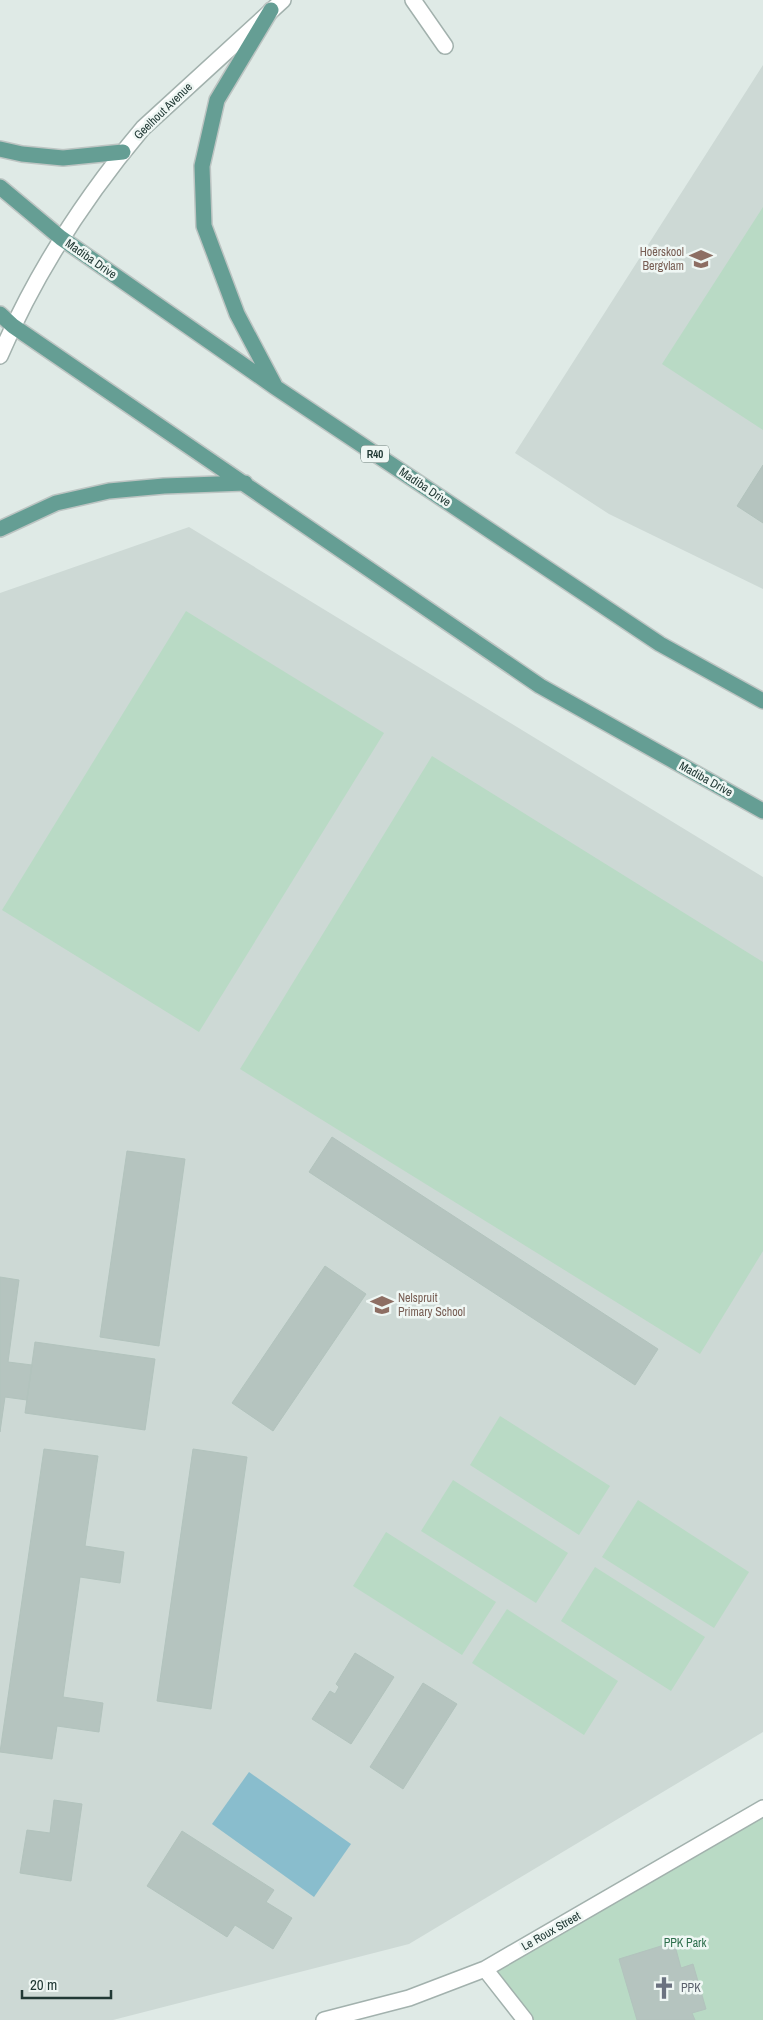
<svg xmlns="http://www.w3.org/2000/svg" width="763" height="2020" viewBox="0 0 763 2020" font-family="'Archivo Narrow',sans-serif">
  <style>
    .built { fill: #cdd9d5 }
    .green { fill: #b9dac5 }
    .water { fill: #89bdcd }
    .building { fill: #b5c4bf; stroke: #b2c3bd }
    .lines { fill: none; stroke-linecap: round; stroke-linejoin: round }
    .lane-casing { stroke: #a2b1ad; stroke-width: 18 }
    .street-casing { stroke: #a2b1ad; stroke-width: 18 }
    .primary-casing { stroke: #bcc4c2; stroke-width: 18 }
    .lane { stroke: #fff; stroke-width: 15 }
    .street { stroke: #fff; stroke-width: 15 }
    .primary { stroke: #659e94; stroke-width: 15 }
    .labels { text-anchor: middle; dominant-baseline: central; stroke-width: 5; stroke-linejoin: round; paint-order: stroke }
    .shield { fill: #eff7f4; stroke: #5f726e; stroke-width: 1 }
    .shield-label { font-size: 11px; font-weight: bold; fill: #213935 }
    .street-label { font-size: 12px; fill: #213935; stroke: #eff7f4 }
    .education-label { font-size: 12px; fill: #785e54; stroke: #eff7f4; text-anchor: end }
    .park-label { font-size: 12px; fill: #2d6e4c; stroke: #eff7f4 }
    .worship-label { font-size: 12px; fill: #5b616d; stroke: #eff7f4; text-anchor: start }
  </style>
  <rect width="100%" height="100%" fill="#dfeae6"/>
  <path class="built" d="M763,65V589L609,514L515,453Z
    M189,527L763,877V1732L409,1944L113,2020H0V593Z"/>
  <path class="green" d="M763,207V430L662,364Z
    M186,611L384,733L199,1032L2,910Z
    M432,756L763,962V1251L700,1354L240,1069Z
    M500,1416L610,1486L579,1535L470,1465Z
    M453,1480L568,1553L536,1603L421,1531Z
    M638,1500L749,1572L714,1628L602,1557Z
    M386,1532L496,1602L462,1655L353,1586Z
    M595,1567L705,1637L671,1691L561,1621Z
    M507,1609L618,1681L584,1735L472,1663Z
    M763,1808V2020H525L485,1969Z"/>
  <path class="water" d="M249,1772L351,1844L314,1897L212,1824Z"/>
  <path class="building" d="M763,465V523L737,506Z
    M332,1137L658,1349L635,1385L309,1172Z
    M127,1151L185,1159L159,1346L100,1337Z
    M325,1266L366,1294L273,1431L232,1403Z
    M0,1277L19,1280L8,1362L32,1365L27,1400L5,1397L0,1432Z
    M35,1342L155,1359L145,1430L25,1413Z
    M44,1449L98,1456L85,1546L124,1552L120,1583L80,1577L63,1697L103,1703L99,1732L57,1726L52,1759L0,1752Z
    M193,1449L247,1457L211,1709L157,1701Z
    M355,1653L394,1677L351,1744L312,1719L330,1691L335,1694L339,1687L336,1684Z
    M423,1683L457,1704L403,1789L370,1767Z
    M54,1800L82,1804L71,1881L20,1873L27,1830L50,1833Z
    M182,1831L274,1890L266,1902L292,1918L273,1949L235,1925L227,1937L147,1886Z
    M674,1942L681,1968L693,1964L706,2009L692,2013L695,2020H637L619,1959Z"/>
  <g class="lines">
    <defs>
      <path id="lane" d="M413,0L445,46"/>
      <path id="street" d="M0,356C35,274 85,197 143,128L283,0
        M485,1969L525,2020
        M324,2020L409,1998L485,1969L763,1808"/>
      <path id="primary" d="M271,10L217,100L202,166L204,226L237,314L274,384
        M0,149L22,154L63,158L123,152
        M0,187L61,238L275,387L660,644L763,701
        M0,314L13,326L540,686L763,811
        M0,529L56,503L109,491L164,486L245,483"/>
    </defs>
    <use href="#lane" class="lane-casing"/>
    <use href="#street" class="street-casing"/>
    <use href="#primary" class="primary-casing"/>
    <use href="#lane" class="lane"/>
    <use href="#street" class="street"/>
    <use href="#primary" class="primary"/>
  </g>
  <defs>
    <symbol id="school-bare" viewBox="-9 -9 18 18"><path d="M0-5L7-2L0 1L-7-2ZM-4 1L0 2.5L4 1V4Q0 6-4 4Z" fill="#8d6e63" stroke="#eff7f4" stroke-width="2.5" paint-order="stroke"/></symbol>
    <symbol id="church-bare" viewBox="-9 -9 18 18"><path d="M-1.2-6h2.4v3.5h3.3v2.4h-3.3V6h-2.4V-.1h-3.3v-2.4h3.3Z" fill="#6b7280" stroke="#eff7f4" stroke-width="2.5" paint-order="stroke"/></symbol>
  </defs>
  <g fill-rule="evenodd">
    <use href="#school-bare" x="685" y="243" width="32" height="32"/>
    <use href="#school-bare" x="366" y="1289" width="32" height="32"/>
    <use href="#church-bare" x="648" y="1972" width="32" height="32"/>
  </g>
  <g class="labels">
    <rect class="shield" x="361" y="445.5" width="28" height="17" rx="4"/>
    <g class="shield-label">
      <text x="375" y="454">R40</text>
    </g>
    <g class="street-label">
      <text transform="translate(163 111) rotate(-44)">Geelhout Avenue</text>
      <text transform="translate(91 259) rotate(35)">Madiba Drive</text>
      <text transform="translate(425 487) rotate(34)">Madiba Drive</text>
      <text transform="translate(706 779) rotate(29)">Madiba Drive</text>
      <text transform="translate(551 1931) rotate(-30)">Le Roux Street</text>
    </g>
    <g class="education-label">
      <text x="684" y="252">Hoërskool<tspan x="684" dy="14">Bergvlam</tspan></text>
      <text x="398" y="1298" text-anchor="start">Nelspruit<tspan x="398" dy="14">Primary School</tspan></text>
    </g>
    <g class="park-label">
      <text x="685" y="1943">PPK Park</text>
    </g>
    <g class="worship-label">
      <text x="681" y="1988">PPK</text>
    </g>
  </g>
  <path d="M22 1990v8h89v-8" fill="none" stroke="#213935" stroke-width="2.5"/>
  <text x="30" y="1990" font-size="15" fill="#213935" stroke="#eff7f4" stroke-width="4" paint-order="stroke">20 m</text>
</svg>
